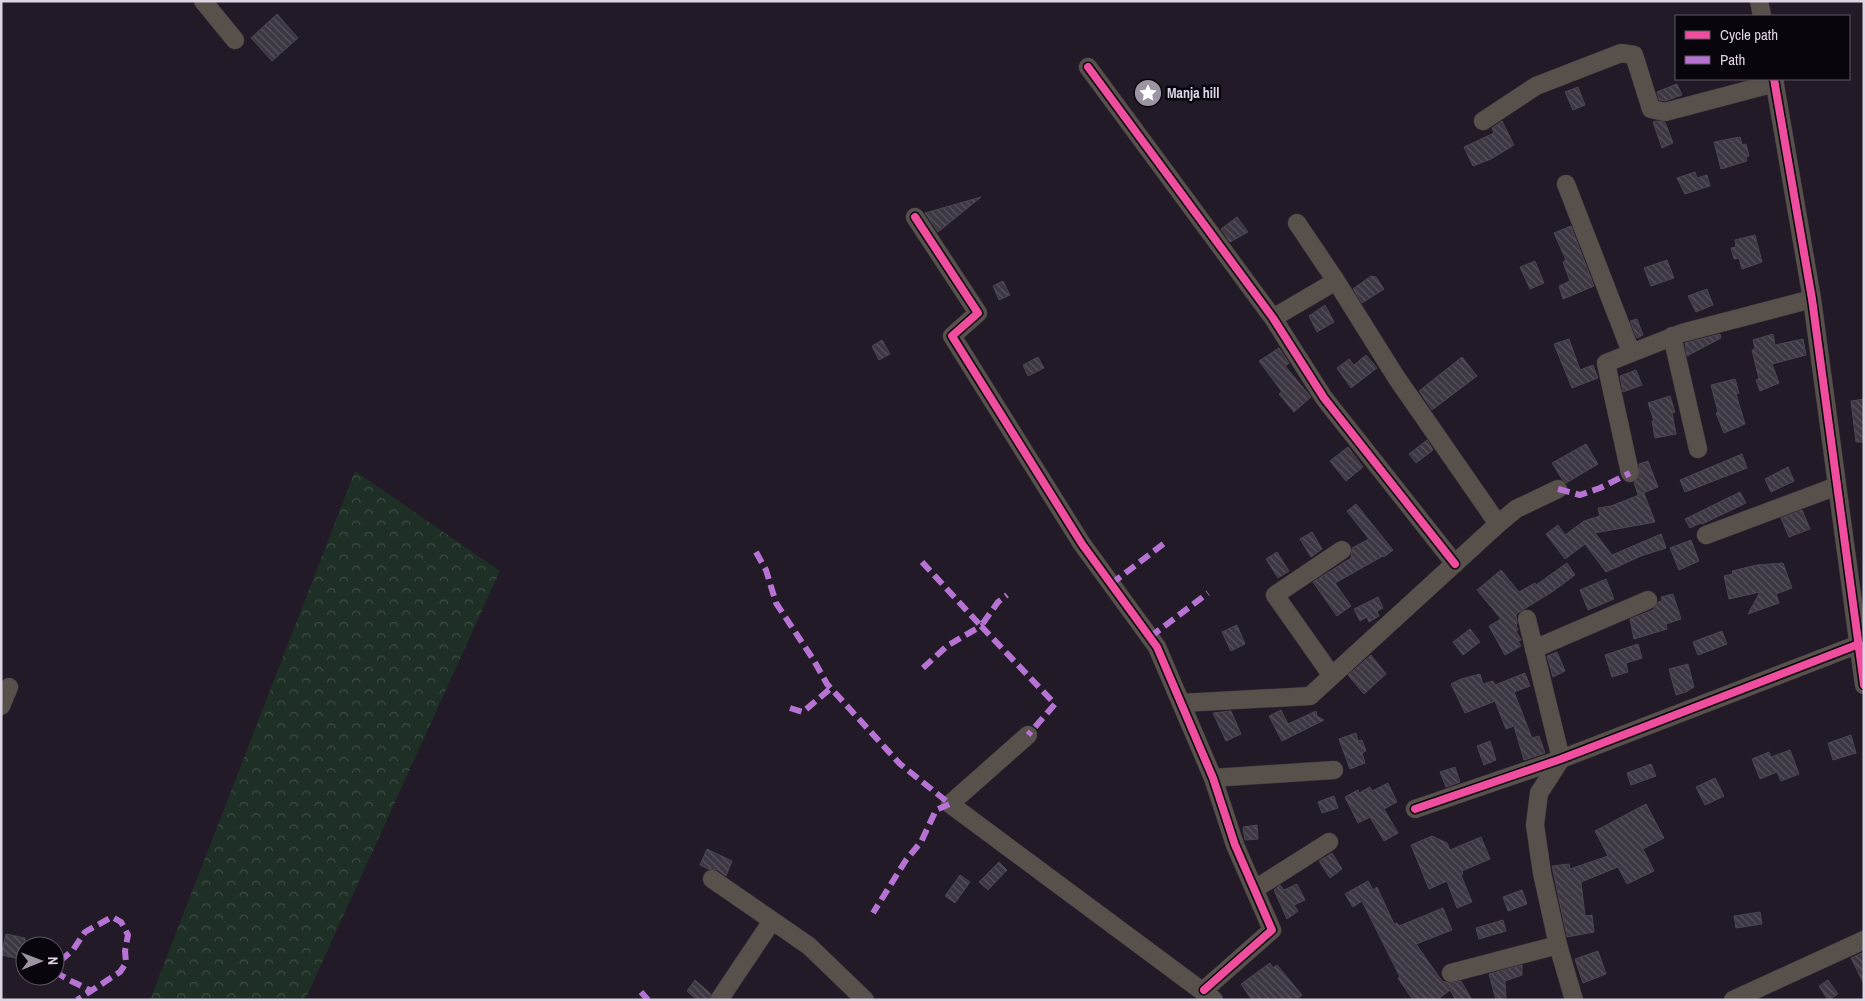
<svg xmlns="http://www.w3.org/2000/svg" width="1865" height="1001" viewBox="0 0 1865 1001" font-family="'Archivo Narrow',sans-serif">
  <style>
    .forest { fill: url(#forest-crowns) }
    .building { fill: url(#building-back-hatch); stroke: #4c4651 }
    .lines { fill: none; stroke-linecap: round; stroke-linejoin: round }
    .minor-casing { stroke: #3b3540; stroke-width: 19 }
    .minor { stroke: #58504b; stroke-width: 18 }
    .quiet { stroke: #b673d3; stroke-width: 6; stroke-dasharray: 12 6; stroke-linecap: butt }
    .cycleway-casing { stroke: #09050d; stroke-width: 11 }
    .cycleway { stroke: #ef4d9e; stroke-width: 8 }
    .labels { text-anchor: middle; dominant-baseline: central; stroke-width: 5; stroke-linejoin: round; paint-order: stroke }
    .poi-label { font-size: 14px; font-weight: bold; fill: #ded5e4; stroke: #09050d; text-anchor: start }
  </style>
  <defs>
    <pattern id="forest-crowns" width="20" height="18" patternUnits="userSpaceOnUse" patternTransform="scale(1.25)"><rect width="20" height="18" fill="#1e2f25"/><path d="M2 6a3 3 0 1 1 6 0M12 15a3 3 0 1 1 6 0" fill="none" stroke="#3e4c44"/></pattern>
    <pattern id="building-back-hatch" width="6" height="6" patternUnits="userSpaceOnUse" patternTransform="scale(1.25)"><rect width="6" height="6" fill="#3d3742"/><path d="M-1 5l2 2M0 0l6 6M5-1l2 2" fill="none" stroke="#59535d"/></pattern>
  </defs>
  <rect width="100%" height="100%" fill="#221a26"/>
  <path class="forest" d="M355,471L500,571L305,1000H150Z"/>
  <path class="building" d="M277,14L298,38L272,61L251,38Z
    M1677,84L1682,95L1665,101L1659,100L1657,92Z
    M1578,87L1585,105L1573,110L1565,92Z
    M1502,121L1514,145L1491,159L1473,166L1464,147L1494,133L1492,128Z
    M1656,121L1665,122L1673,143L1662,148L1653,122Z
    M1740,137L1742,145L1746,144L1749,156L1746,157L1747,161L1721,169L1714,142Z
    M1695,172L1697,178L1707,175L1710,186L1685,194L1677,178Z
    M981,197L938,232L925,213Z
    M1237,217L1248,232L1230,242L1221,229Z
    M1571,226L1594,286L1563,299L1559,286L1570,281L1563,262L1566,260L1554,233Z
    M1755,235L1762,262L1742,269L1739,258L1734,259L1731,248L1736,247L1735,240Z
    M1667,260L1674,278L1651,286L1644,268Z
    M1535,261L1544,283L1530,289L1520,267Z
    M1371,276L1376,277L1384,289L1362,303L1353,289Z
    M1003,281L1010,295L999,300L993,286Z
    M1707,289L1713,305L1696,312L1688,296Z
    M1325,305L1334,322L1317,332L1309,316Z
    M1637,319L1643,335L1637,338L1630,321Z
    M1720,334L1721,338L1687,356L1685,343Z
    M1773,334L1775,345L1803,339L1806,355L1772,364L1779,383L1760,391L1756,380L1759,379L1752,350L1755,349L1753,340Z
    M1569,339L1580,370L1593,365L1598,378L1572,388L1554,344Z
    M882,340L890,354L879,360L872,346Z
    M1279,348L1289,363L1285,366L1311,397L1294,412L1279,394L1282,392L1259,361Z
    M1366,355L1377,368L1351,388L1337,368L1349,359L1354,365Z
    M1038,357L1044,368L1028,376L1023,365Z
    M1462,357L1477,376L1432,410L1419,391Z
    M1636,370L1642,385L1623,392L1620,376Z
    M1735,379L1739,393L1736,394L1745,424L1724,433L1716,413L1718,412L1711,385Z
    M1670,396L1675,412L1672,413L1676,434L1655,438L1652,421H1654L1648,403Z
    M1864,399V442H1856L1851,401Z
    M1427,440L1433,450L1416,463L1409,454Z
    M1586,444L1598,464L1566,483L1562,479L1552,463Z
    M1348,447L1363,467L1346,481L1330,461Z
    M1742,454L1747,468L1685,492L1680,480Z
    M1648,461L1658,487L1638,495L1634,482L1640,476L1639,464Z
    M1788,467L1794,481L1771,492L1765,479Z
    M1740,492L1746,503L1702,524L1701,523L1690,528L1685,519Z
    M1644,493L1655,522L1595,533L1612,555L1661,534L1666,548L1641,556L1606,572L1585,544L1565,559L1546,534L1558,525L1565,535L1584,521L1600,516L1598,508L1611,506Z
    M1356,504L1393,550L1384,557L1383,556L1335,583L1351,606L1337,616L1313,582L1351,558L1352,548L1369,539L1347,511Z
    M1802,510L1810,529L1789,537L1781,518Z
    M1312,532L1322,549L1311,557L1300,539Z
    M1691,540L1699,561L1679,570L1670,548Z
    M1277,552L1289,571L1278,578L1266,559Z
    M1567,563L1575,575L1552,592L1516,614L1517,624L1516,625L1518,630L1516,631L1521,640L1518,641L1521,646L1505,655L1489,626L1501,619L1477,590L1501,570L1519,592L1535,583L1536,585Z
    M1783,563L1792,588L1776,594L1779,603L1748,614L1760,592L1729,599L1724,576L1733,574L1732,571L1757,565Z
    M1606,579L1614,599L1588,610L1580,590Z
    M1673,594L1681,619L1666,624L1667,629L1634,639L1630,619L1653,610L1658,602L1662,601L1661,597Z
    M1378,597L1383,608L1377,611L1379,616L1369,622L1367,617L1360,621L1354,609Z
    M1237,625L1245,644L1231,651L1222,632Z
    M1470,629L1480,642L1463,655L1453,642Z
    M1722,631L1727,644L1698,655L1693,642Z
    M1638,644L1642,658L1626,663L1628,672L1612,677L1605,655Z
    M1557,652L1565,671L1553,677L1547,656Z
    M1371,655L1386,674L1364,694L1348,675Z
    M1688,664L1694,687L1686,692L1676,695L1669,669Z
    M1525,673L1530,686L1514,692L1532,738L1539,736L1545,753L1524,760L1514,726L1506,729L1495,701L1465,713L1451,684L1461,679L1480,674L1483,684L1493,681L1495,685Z
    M1281,710L1288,724L1316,711L1317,716L1324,720L1282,741L1269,716Z
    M1231,711L1241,734L1226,741L1213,713Z
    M1356,733L1358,741L1362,740L1366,751L1362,753L1365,763L1350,769L1339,739Z
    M1851,735L1856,753L1833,760L1828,743Z
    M1490,741L1496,760L1484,765L1477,746Z
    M1790,750L1799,774L1781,781L1777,772L1760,779L1752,759L1769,752L1771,757Z
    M1651,764L1656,776L1631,785L1627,773Z
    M1455,767L1460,782L1446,787L1440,772Z
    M1715,778L1724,796L1705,805L1696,787Z
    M1388,783L1397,802L1384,809L1398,833L1384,841L1370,817L1358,823L1345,797L1358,790L1359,793L1370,787L1372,791Z
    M1334,796L1338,808L1322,813L1318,802Z
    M1646,804L1664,838L1643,849L1654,871L1627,884L1618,867L1581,882L1585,916L1592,915L1594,932L1567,937L1552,866L1569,864L1570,869L1608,856L1595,831Z
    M1257,825L1258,839L1245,840L1243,827Z
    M1432,836L1447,843L1450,850L1481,837L1490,859L1462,871L1463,874L1461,875L1472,902L1457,908L1447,881L1429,889L1411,845Z
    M707,849L732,861L726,876L718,870L708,869L700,865Z
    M1332,853L1342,869L1330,878L1319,861Z
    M999,862L1007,870L988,890L979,882Z
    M960,875L970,882L955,903L945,896Z
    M1368,881L1373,890L1377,887L1394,924L1397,923L1399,926L1443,908L1452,930L1416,944L1442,981L1449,983L1461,981L1472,1000H1456L1450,990L1437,1000H1413L1398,978L1400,977L1362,901L1353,907L1345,894Z
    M1297,884L1305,900L1294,905L1298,911L1287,919L1274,890L1280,885L1284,890Z
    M1522,890L1527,904L1508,911L1503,897Z
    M1760,912L1762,924L1736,928L1734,916Z
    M1503,920L1506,931L1479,939L1476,928Z
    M6,934L25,938V960L1,955Z
    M1598,951L1606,974L1583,983L1575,959Z
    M1864,952V984L1851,958Z
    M1270,963L1273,968L1277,965L1302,995L1296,1000H1252L1241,984Z
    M1522,965V975L1505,981L1506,1000H1496L1489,974Z
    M695,980L711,994L708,1000H697L687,991Z
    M1828,980L1838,994L1828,1000L1819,986Z"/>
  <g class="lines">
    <defs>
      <path id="minor" d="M203,1L235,40
        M1759,1L1762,16
        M1088,67L1273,318L1324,398L1455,564
        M1774,79L1812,299L1864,685
        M1483,121L1536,86L1621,53L1634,55L1651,109L1665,112L1775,83
        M1566,184L1631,352
        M915,217L978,313L952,336L1082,544L1157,647L1213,778L1235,845L1272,930L1204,990
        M1297,223L1336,281L1396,377L1498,524
        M1273,318L1336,281
        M1672,336L1698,449
        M1630,473L1606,363L1682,333L1812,299
        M1706,535L1837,486
        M1527,619L1561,759L1539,793L1535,825L1542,873L1558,945L1574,1000
        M1534,649L1648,600
        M1332,676L1275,595L1342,550
        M1181,703L1310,696L1498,524L1516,509L1558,489
        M1,706L9,687
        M1028,735L950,804L1214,1000
        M1213,778L1334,770
        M1415,809L1561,759L1859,644
        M712,879L809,946L865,1000
        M1255,889L1329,842
        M1451,973L1558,945
        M719,1000L772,921
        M1733,1000L1864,940"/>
    </defs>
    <use href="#minor" class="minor-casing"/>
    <use href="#minor" class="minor"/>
    <path class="quiet" d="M1558,489L1580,495L1600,488L1630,473
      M756,552L766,570L776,603L813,659L827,684L900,764L950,804L936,810L921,842L906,860L873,913
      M922,562L981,626L998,602L1007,595
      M1111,584L1166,542
      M1150,637L1208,593
      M923,668L947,646L981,626L1055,704L1028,735
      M790,708L803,712L831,688
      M60,961L73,950L85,932L112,917L121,922L128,935L125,951L126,963L120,972L77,1000
      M55,971C66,980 79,984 91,991
      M641,992L648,1000"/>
    <defs>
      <path id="cycleway" d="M1088,67L1273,318L1324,398L1455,564
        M1774,79L1812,299L1864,685
        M915,217L978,313L952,336L1082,544L1157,647L1213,778L1235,845L1272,930L1204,990
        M1415,809L1561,759L1859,644"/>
    </defs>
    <use href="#cycleway" class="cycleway-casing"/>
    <use href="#cycleway" class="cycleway"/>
  </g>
  <defs>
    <symbol id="sight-disc" viewBox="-11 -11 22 22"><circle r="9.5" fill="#9c94a2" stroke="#09050d"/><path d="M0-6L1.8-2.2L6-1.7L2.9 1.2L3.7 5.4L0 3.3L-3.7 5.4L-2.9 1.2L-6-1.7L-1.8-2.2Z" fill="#fff"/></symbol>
  </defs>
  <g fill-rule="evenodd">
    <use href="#sight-disc" x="1132" y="77" width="32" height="32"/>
  </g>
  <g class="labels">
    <g class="poi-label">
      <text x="1167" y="93">Manja hill</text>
    </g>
  </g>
  <rect width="1865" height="1001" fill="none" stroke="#ded5e4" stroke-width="5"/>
  <rect x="1675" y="15" width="175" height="65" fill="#09050d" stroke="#5e5863"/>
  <rect x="1685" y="31" width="25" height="8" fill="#ef4d9e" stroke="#5e5863"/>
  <text x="1720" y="40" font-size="15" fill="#ded5e4">Cycle path</text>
  <rect x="1685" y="56" width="25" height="8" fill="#b673d3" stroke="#5e5863"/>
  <text x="1720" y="65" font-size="15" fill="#ded5e4">Path</text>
  <g transform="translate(40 961) rotate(89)"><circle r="24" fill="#09050d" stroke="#5e5863"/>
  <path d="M0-4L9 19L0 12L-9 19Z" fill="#9c94a2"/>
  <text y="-8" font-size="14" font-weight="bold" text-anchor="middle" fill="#ded5e4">N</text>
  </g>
</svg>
